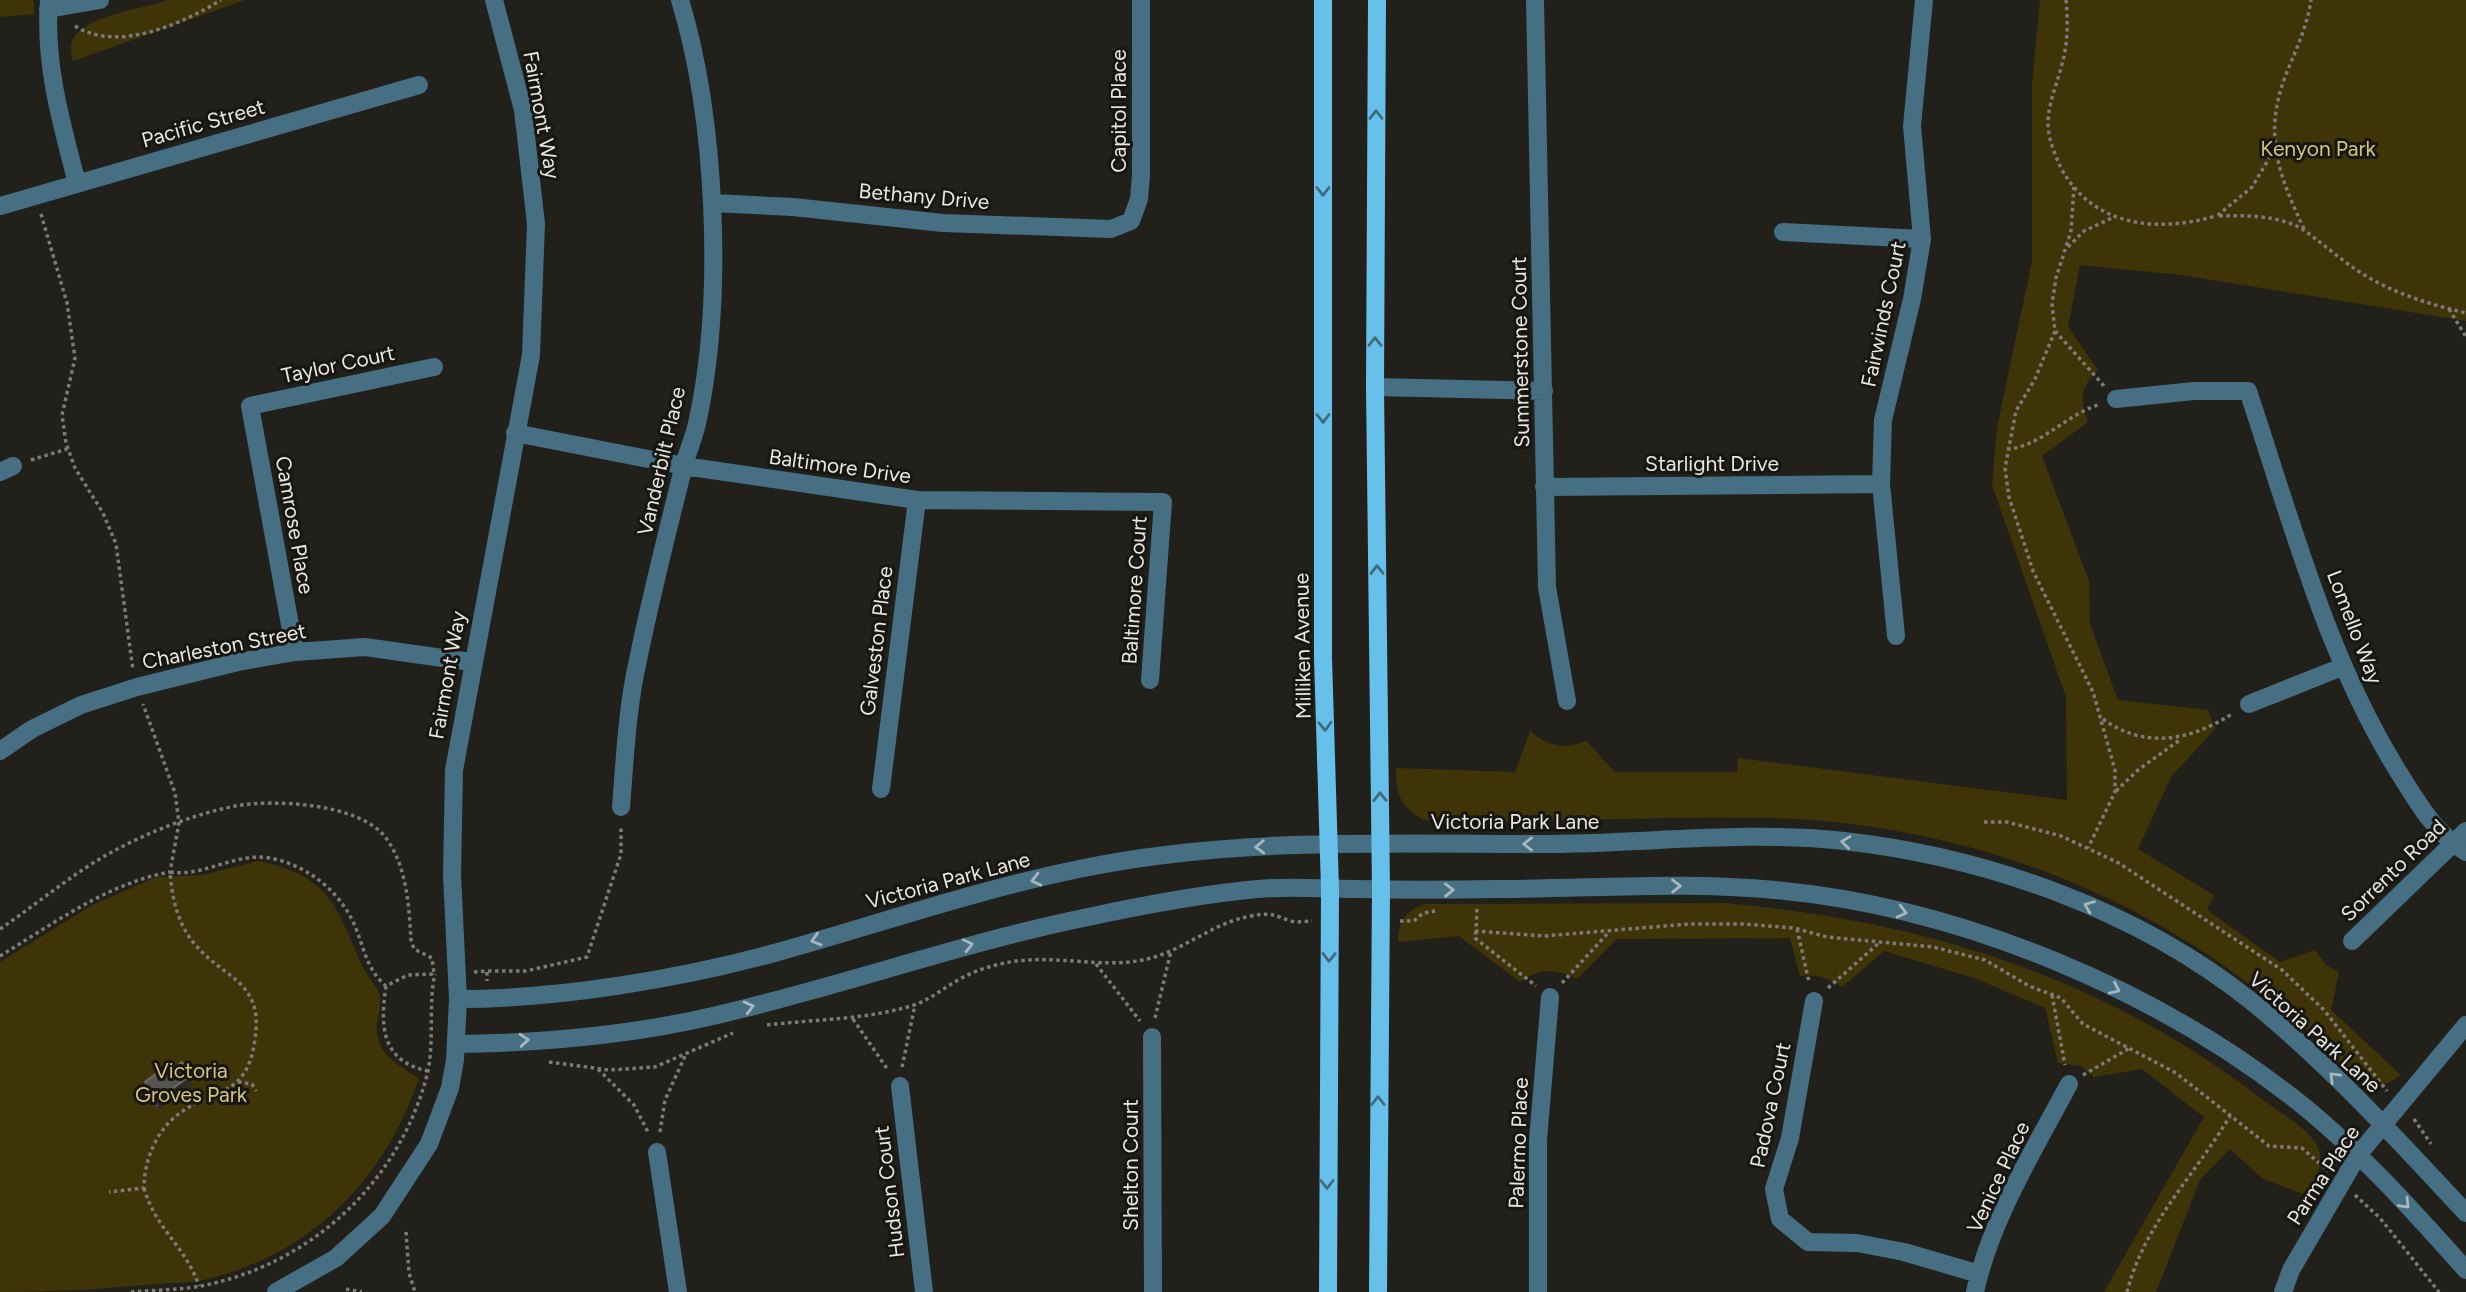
<svg xmlns="http://www.w3.org/2000/svg" width="2466" height="1292" viewBox="0 0 2466 1292" font-family="Figtree,sans-serif">
  <style>
    .green { fill: #3e3408 }
    .lines { fill: none; stroke-linecap: round; stroke-linejoin: round }
    .path { stroke: #7c7b77; stroke-width: 3.5; stroke-dasharray: 3.5 3.5; stroke-linecap: butt }
    .minor { stroke: #476f83; stroke-width: 18 }
    .major { stroke: #67c0e9; stroke-width: 18 }
    .wall { fill: #43423d }
    .shaded-wall { fill: #2e2d28 }
    .building { fill: #55544e; stroke: #6c6b66; stroke-width: 2 }
    .oneway { stroke: #406b7d }
    .oneway2 { stroke: #a8b7bd }
    .labels { text-anchor: middle; dominant-baseline: central; stroke-width: 6; stroke-linejoin: round; paint-order: stroke }
    .street-label { font-size: 21px; fill: #e8e7e3; stroke: #181611 }
    .park-label { font-size: 21px; fill: #d6c47e; stroke: #181611 }
  </style>
  <rect width="100%" height="100%" fill="#21201b"/>
  <path class="green" d="M0,0H34V14L0,17Z
    M168,0H245L73,61C72,57 70,49 71,45C77,15 145,9 168,0Z
    M2040,0H2466V321L2181,275L2080,265L2068,327L2098,370C2081,385 2079,402 2088,422L2042,456L2089,581L2090,624L2118,700L2208,710L2215,729L2171,777L2138,849L2214,895L2207,910L2280,962L2315,950L2326,965L2339,972L2331,1010L2401,1075C2388,1085 2372,1090 2358,1080C2336,1066 2321,1041 2301,1025C2232,968 2174,928 2092,891C1992,846 1878,820 1768,818C1653,815 1538,824 1424,820C1400,808 1396,793 1396,768L1515,772L1530,731C1548,746 1564,750 1586,741L1615,772H1737L1738,758L2067,800L2066,697L1992,485L1997,428L2032,261V84Z
    M258,861C333,876 336,909 364,969C368,977 379,989 380,996C382,1004 378,1016 377,1023C374,1052 397,1065 419,1078C385,1179 313,1253 208,1279C191,1283 172,1283 155,1284C103,1289 52,1292 0,1292V962L94,904L157,877L202,875Z
    M1725,903C1923,921 2102,976 2262,1099C2300,1128 2344,1144 2306,1195L2263,1179L2230,1149L2200,1180L2156,1292H2104L2204,1117L2142,1069L2094,1077L2081,1066L2058,1063L2045,1008L1974,978L1884,951L1842,987C1828,978 1817,974 1800,976L1790,938L1617,939L1577,979C1555,968 1540,968 1520,982L1459,936L1398,942C1399,921 1405,911 1425,904Z"/>
  <g class="lines">
    <path class="path" d="M2066,0C2068,21 2068,44 2062,64C2057,85 2049,100 2048,122C2048,138 2054,153 2061,168C2093,227 2157,233 2216,216
      M75,26C117,53 182,24 221,0
      M2274,150L2252,187L2217,216C2244,215 2282,215 2305,231C2326,246 2343,262 2366,276C2396,294 2432,305 2466,313
      M2074,187L2071,231L2056,278L2052,304L2055,331L2035,379L2016,411L2005,468L2009,497L2033,571L2093,692L2115,770V792L2088,848
      M41,214L67,303L75,358L62,415L66,443L75,468L103,513L116,544L133,670
      M2304,229C2279,175 2263,136 2285,77C2295,51 2307,28 2311,0
      M2068,247L2084,231L2114,217
      M2449,309L2466,337
      M2055,331L2105,387
      M2007,449C2040,447 2066,415 2098,405
      M31,460L67,449
      M2103,719C2145,750 2191,740 2232,714
      M2116,791L2138,770L2181,739
      M1984,822H2007L2061,836L2117,862L2282,970L2324,1010L2387,1091
      M1477,909L1476,931L1544,936L1689,924H1744L1794,928L1827,937L1933,947L1985,960L2029,986L2061,998L2083,1024L2176,1073L2269,1146L2302,1148L2328,1171
      M1400,921H1414L1423,913L1435,911
      M0,929C37,904 72,874 110,853C148,832 192,815 235,806C274,799 360,803 386,838C407,867 409,906 411,940L414,949L432,958L434,974L408,975L386,986C367,970 364,948 355,926C340,891 307,865 270,858C236,852 204,877 170,872C172,897 177,922 193,942C222,979 264,979 255,1039C247,1100 212,1087 176,1116C155,1133 144,1162 144,1188L109,1192
      M1797,929L1809,982
      M1476,931L1475,938L1536,986
      M0,956C53,924 108,883 170,872L179,823L175,793L143,704
      M1096,964L1140,1021
      M488,971H526L587,957L621,854V826
      M474,972L487,971V981
      M1562,983L1609,932
      M386,986C380,1026 381,1061 428,1071
      M1828,988L1880,942
      M2052,995L2065,1065
      M1155,1018L1171,951
      M853,1019L888,1070
      M767,1025C817,1019 866,1020 914,1005C932,999 944,987 960,979C974,971 990,966 1005,963C1051,953 1098,969 1143,960C1183,952 1211,923 1251,916C1273,912 1272,915 1291,921C1296,923 1306,921 1312,921
      M549,1062L609,1070L655,1067L733,1033
      M902,1067L915,1005
      M598,1069L634,1105L649,1134
      M2083,1075L2130,1048
      M238,1082L252,1084L256,1091
      M2414,1119L2431,1144
      M660,1132L665,1100L686,1054
      M144,1188C156,1230 185,1245 199,1286
      M2355,1195L2380,1218L2439,1292
      M406,1232L409,1273L415,1292
      M346,1289L362,1292
      M131,1292C154,1290 179,1290 201,1286C310,1265 399,1183 427,1075C435,1043 428,1001 435,974
      M2127,1292C2144,1224 2195,1175 2230,1116"/>
    <path class="minor" d="M49,0C44,63 61,122 77,183
      M1535,0L1547,587L1567,701
      M48,9L100,0
      M713,203L793,207L943,223L1111,229L1131,221L1139,199L1141,175V0
      M0,206L419,85
      M1783,232L1922,239
      M1375,387L1544,391
      M2116,399L2194,391H2248C2292,522 2327,659 2401,776C2419,805 2437,835 2466,852
      M515,433L684,466L917,500L1163,502L1150,680
      M0,472L13,466
      M1544,487L1881,484
      M1896,636L1881,484L1883,420L1912,299L1922,239L1912,126L1924,0
      M295,652L250,406L434,367
      M2249,704L2342,667
      M0,751L32,729L81,705L137,687L238,662L295,652L365,647L471,662
      M881,789L917,500
      M621,807C625,758 627,708 638,660C651,596 667,533 683,469C687,452 695,436 698,419C724,296 716,119 680,0
      M2352,941L2466,831
      M458,999C558,999 681,979 778,952C878,924 977,890 1079,869C1231,837 1388,844 1542,844C1642,844 1744,830 1844,841C1987,857 2137,910 2251,1001C2329,1064 2398,1140 2466,1213
      M1814,1001L1790,1138L1774,1189L1780,1219L1808,1242L1857,1243L1904,1252L1979,1274
      M1152,1037L1153,1292
      M456,1044C541,1043 631,1035 713,1016C839,987 961,943 1088,917C1144,905 1201,894 1258,889C1290,886 1323,889 1355,889C1402,890 1449,890 1495,889C1589,889 1683,881 1775,890C1961,907 2162,991 2307,1109C2365,1157 2416,1214 2466,1270
      M900,1086L924,1292
      M657,1152L678,1292
      M276,1292L336,1258L382,1216L429,1144L450,1088L455,1060L458,999L452,875L454,770L531,355L536,224L523,110L494,0
      M1538,1292V1140L1550,997
      M1975,1292C1990,1221 2035,1148 2069,1084
      M2283,1292L2291,1270L2358,1155L2466,1025"/>
    <path class="major" d="M1323,0V658L1330,889L1328,1292
      M1377,0L1375,387L1381,890L1378,1292"/>
  </g>
  <path class="wall" d="M172,1070L191,1086L158,1110L145,1092V1082Z"/>
  <path class="shaded-wall" d="M191,1075V1086L158,1110V1099Z"/>
  <path class="building" d="M182,1062L191,1075L158,1099L145,1082L169,1064L172,1070Z"/>
  <defs><path id="oneway-chevron" d="M-2-3.5L2.5 0L-2 3.5" fill="none" stroke-width="1.6" stroke-linecap="round" stroke-linejoin="round" transform="scale(1.75)"/></defs>
  <g class="oneway">
    <use href="#oneway-chevron" transform="translate(1376 115) rotate(-90)"/>
    <use href="#oneway-chevron" transform="translate(1323 191) rotate(90)"/>
    <use href="#oneway-chevron" transform="translate(1375 342) rotate(-90)"/>
    <use href="#oneway-chevron" transform="translate(1323 418) rotate(90)"/>
    <use href="#oneway-chevron" transform="translate(1377 570) rotate(-91)"/>
    <use href="#oneway-chevron" transform="translate(1325 726) rotate(88)"/>
    <use href="#oneway-chevron" transform="translate(1380 797) rotate(-91)"/>
    <use href="#oneway-chevron" transform="translate(1329 957) rotate(91)"/>
    <use href="#oneway-chevron" transform="translate(1378 1101) rotate(-90)"/>
    <use href="#oneway-chevron" transform="translate(1327 1184) rotate(90)"/>
  </g>
  <g class="oneway2">
    <use href="#oneway-chevron" transform="translate(1846 842) rotate(-173)"/>
    <use href="#oneway-chevron" transform="translate(1528 844) rotate(180)"/>
    <use href="#oneway-chevron" transform="translate(1260 847) rotate(178)"/>
    <use href="#oneway-chevron" transform="translate(1036 880) rotate(166)"/>
    <use href="#oneway-chevron" transform="translate(1676 886) rotate(-1)"/>
    <use href="#oneway-chevron" transform="translate(1449 890) rotate(-1)"/>
    <use href="#oneway-chevron" transform="translate(2089 906) rotate(-158)"/>
    <use href="#oneway-chevron" transform="translate(1902 912) rotate(14)"/>
    <use href="#oneway-chevron" transform="translate(816 940) rotate(163)"/>
    <use href="#oneway-chevron" transform="translate(968 945) rotate(-13)"/>
    <use href="#oneway-chevron" transform="translate(2115 989) rotate(25)"/>
    <use href="#oneway-chevron" transform="translate(749 1007) rotate(-14)"/>
    <use href="#oneway-chevron" transform="translate(524 1040) rotate(-5)"/>
    <use href="#oneway-chevron" transform="translate(2334 1077) rotate(-136)"/>
    <use href="#oneway-chevron" transform="translate(2405 1204) rotate(47)"/>
  </g>
  <g class="labels">
    <g class="street-label">
      <text transform="translate(1118 111) rotate(-90)">Capitol Place</text>
      <text transform="translate(542 115) rotate(80)">Fairmont Way</text>
      <text transform="translate(203 123) rotate(-16)">Pacific Street</text>
      <text transform="translate(924 196) rotate(5)">Bethany Drive</text>
      <text transform="translate(1883 314) rotate(-78)">Fairwinds Court</text>
      <text transform="translate(1520 352) rotate(-91)">Summerstone Court</text>
      <text transform="translate(338 364) rotate(-12)">Taylor Court</text>
      <text transform="translate(661 461) rotate(-77)">Vanderbilt Place</text>
      <text x="1712" y="463">Starlight Drive</text>
      <text transform="translate(840 466) rotate(8)">Baltimore Drive</text>
      <text transform="translate(295 525) rotate(80)">Camrose Place</text>
      <text transform="translate(1134 590) rotate(-86)">Baltimore Court</text>
      <text transform="translate(2355 627) rotate(69)">Lomello Way</text>
      <text transform="translate(876 641) rotate(-83)">Galveston Place</text>
      <text transform="translate(224 646) rotate(-11)">Charleston Street</text>
      <text transform="translate(1302 646) rotate(-91)">Milliken Avenue</text>
      <text transform="translate(447 675) rotate(-80)">Fairmont Way</text>
      <text x="1515" y="821">Victoria Park Lane</text>
      <text transform="translate(2393 870) rotate(-44)">Sorrento Road</text>
      <text transform="translate(948 880) rotate(-15)">Victoria Park Lane</text>
      <text transform="translate(2315 1032) rotate(42)">Victoria Park Lane</text>
      <text transform="translate(1770 1105) rotate(-78)">Padova Court</text>
      <text transform="translate(1518 1143) rotate(-88)">Palermo Place</text>
      <text transform="translate(1130 1165) rotate(-90)">Shelton Court</text>
      <text transform="translate(2323 1175) rotate(-57)">Parma Place</text>
      <text transform="translate(1998 1177) rotate(-65)">Venice Place</text>
      <text transform="translate(889 1192) rotate(-97)">Hudson Court</text>
    </g>
    <g class="park-label">
      <text x="2318" y="148">Kenyon Park</text>
      <text x="191" y="1070">Victoria<tspan x="191" dy="24">Groves Park</tspan></text>
    </g>
  </g>
</svg>
